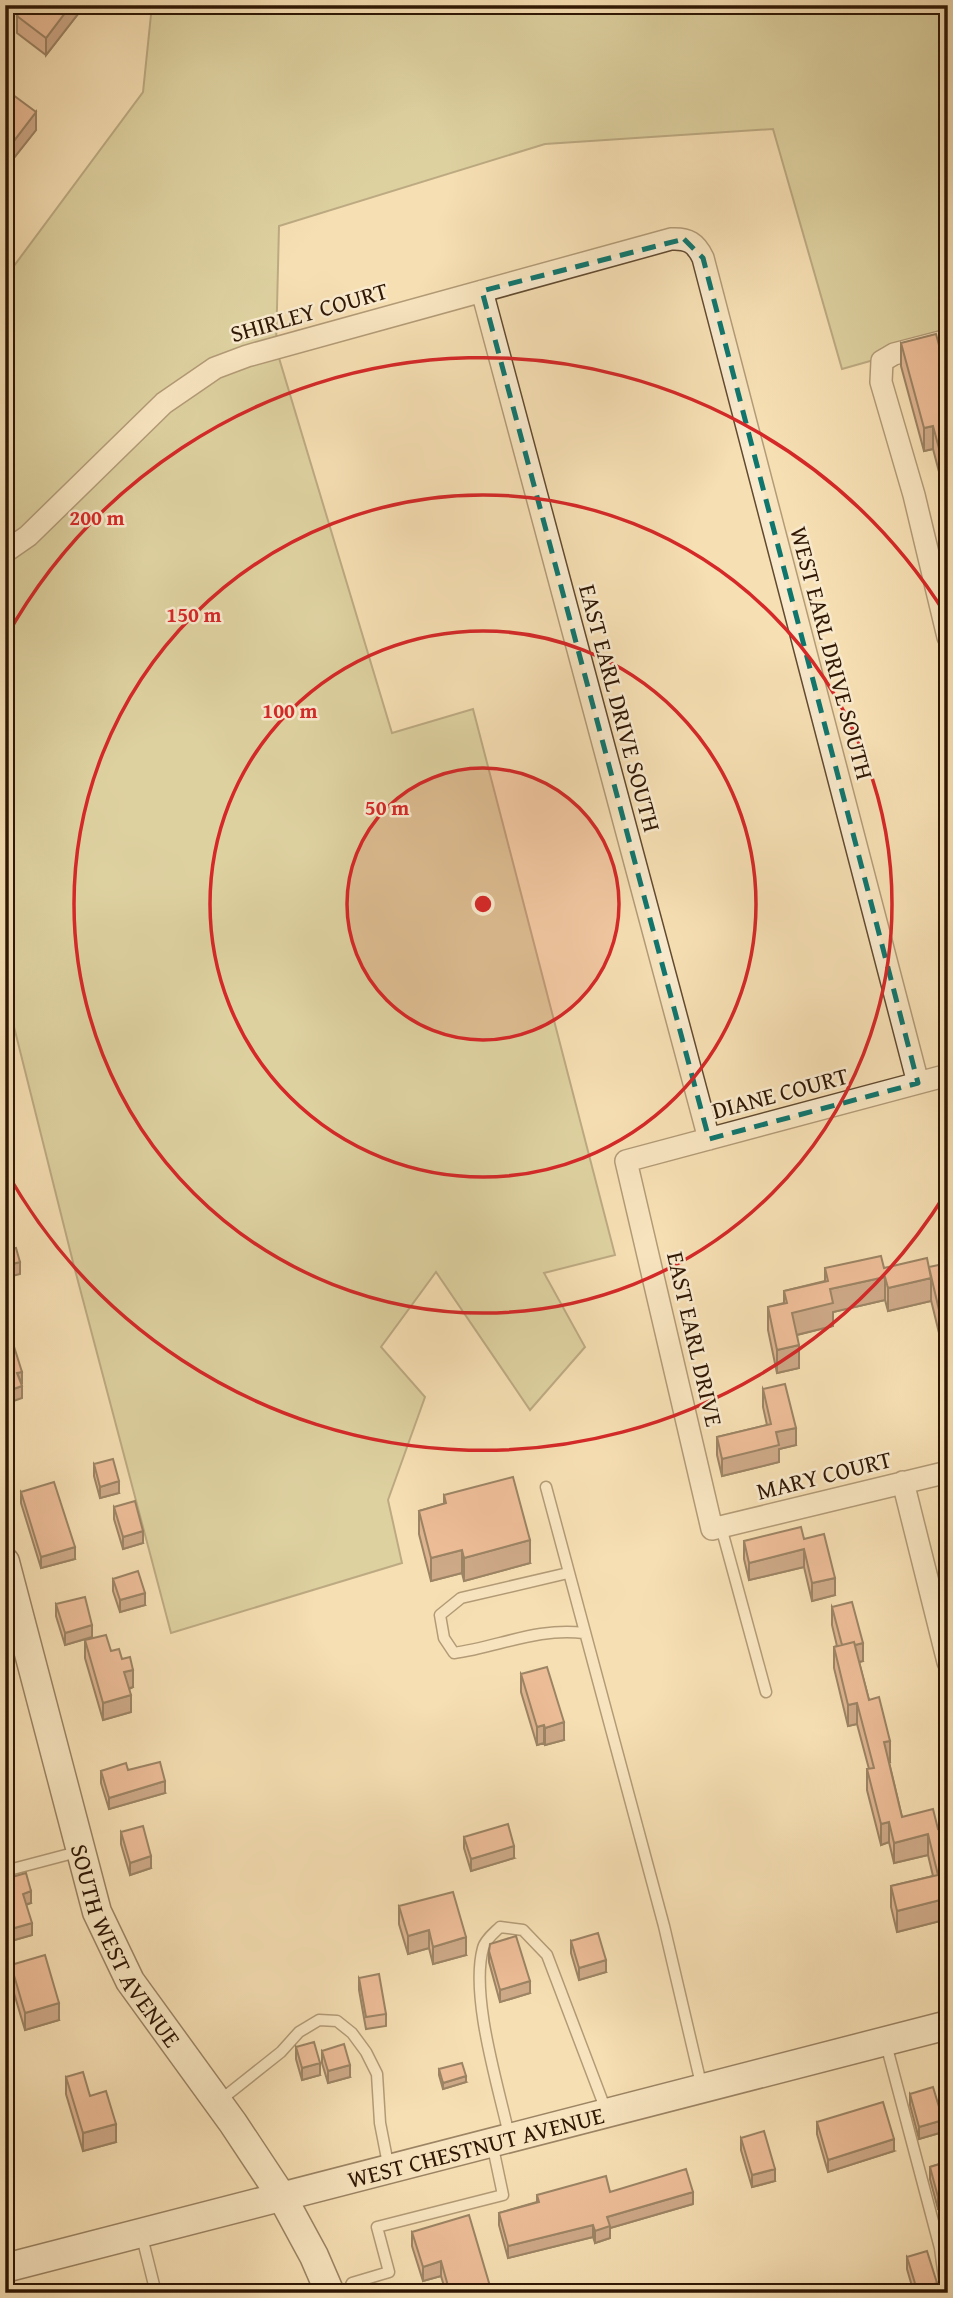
<svg xmlns="http://www.w3.org/2000/svg" width="953" height="2298" viewBox="0 0 953 2298" font-family="'Gentium Book Plus',serif">
  <style>
    .green { fill: #c0c18a; stroke: #786c48; stroke-width: 2 }
    .lines { fill: none; stroke-linecap: round; stroke-linejoin: round }
    .lane-casing { stroke: #624a30; stroke-width: 13 }
    .street-casing { stroke: #624a30; stroke-width: 24 }
    .secondary-casing { stroke: #301805; stroke-width: 31 }
    .lane { stroke: #f9eace; stroke-width: 10 }
    .street { stroke: #f9eace; stroke-width: 21 }
    .secondary { stroke: #f9eace; stroke-width: 28 }
    .wall { fill: #c28068; stroke: #301805; stroke-width: 2 }
    .shaded-wall { fill: #9e6855; stroke: #301805; stroke-width: 2 }
    .building { fill: #e29579; stroke: #301805; stroke-width: 2 }
    .marked { fill: none; stroke: #0f766e; stroke-width: 5; stroke-dasharray: 14 9; stroke-linejoin: round }
    .ring { fill: none; stroke: #d62828; stroke-width: 3.5 }
    .labels { text-anchor: middle; dominant-baseline: central; stroke-width: 5; stroke-linejoin: round; paint-order: stroke }
    .street-label { font-size: 24px; fill: #301805; stroke: #f9eace }
    .centre { fill: #d62828; stroke: #f9eace; stroke-width: 3.5 }
    .ring-label { font-size: 21px; text-anchor: middle; font-weight: bold; fill: #d62828; stroke: #f9eace; stroke-width: 5; stroke-linejoin: round; paint-order: stroke }
  </style>
  <rect width="100%" height="100%" fill="#f6dfb3"/>
  <filter id="stains"><feTurbulence type="fractalNoise" baseFrequency=".00286" numOctaves="4"/><feColorMatrix values="0 0 0 0 .2 0 0 0 0 .09 0 0 0 0 .02 0 0 0 .5 -.17"/></filter>
  <radialGradient id="worn" r=".72"><stop offset=".6" stop-color="#630" stop-opacity="0"/><stop offset="1" stop-color="#630" stop-opacity=".3"/></radialGradient>
  <path class="green" d="M152,5H948V339L842,369L773,129L545,144L279,226L276,348L392,733L473,709L615,1255L544,1273L585,1347L530,1410L436,1272L381,1347L425,1397L388,1500L402,1563L171,1633L74,1266L5,991V278L143,92Z"/>
  <g class="lines">
    <defs>
      <path id="lane" d="M546,1487L664,1926L702,2088
        M721,1527L766,1692
        M568,1573L461,1598L440,1615L444,1638L454,1653C498,1647 538,1627 584,1633
        M5,1871L81,1851
        M886,2044L940,2248L946,2293
        M218,2102L281,2052L299,2032L319,2020L337,2021L352,2033L366,2052L377,2074L380,2123L389,2169
        M509,2135C498,2085 470,1996 483,1948C485,1940 494,1933 500,1927L523,1930L547,1955L607,2113
        M141,2233L156,2293
        M141,2293L155,2289
        M347,2293L352,2283L389,2272L377,2227L503,2195L492,2143"/>
      <path id="street" d="M482,291L709,1139
        M948,340L894,354L882,361L881,382L914,495L948,637
        M5,552L28,536L164,403L215,368L247,356L671,239C688,238 696,243 703,258L918,1083
        M948,1075L626,1161L712,1529L948,1472
        M903,1482L948,1662"/>
      <g id="secondary">
        <path id="s1" d="M5,1562L97,1912L130,1981L233,2123L282,2197L314,2256L330,2293"/>
        <path id="s2" d="M5,2268L948,2025"/>
      </g>
    </defs>
    <use href="#lane" class="lane-casing"/>
    <use href="#street" class="street-casing"/>
    <use href="#secondary" class="secondary-casing"/>
    <use href="#lane" class="lane"/>
    <use href="#street" class="street"/>
    <use href="#secondary" class="secondary"/>
  </g>
  <path class="wall" d="M85,5L46,55L17,33V16Z
    M5,89L36,130L13,159L5,153Z
    M901,343L948,378V506L933,449L924,451L901,366Z
    M948,1263L939,1333L931,1300V1301L888,1311L885,1300L833,1312V1326L797,1335L799,1368L777,1373L768,1330V1307L784,1303V1291L825,1281V1268H929Z
    M763,1389L796,1445L779,1449V1462L722,1476L717,1455V1437L767,1425L763,1407Z
    M94,1464L119,1493L100,1498L94,1476Z
    M21,1492L75,1559L41,1568L21,1503Z
    M444,1495L530,1563L464,1581L462,1573L431,1581L419,1534V1511L444,1504Z
    M114,1507L143,1543L123,1549L114,1519Z
    M804,1539L835,1595L812,1601L804,1567L749,1580L744,1559V1541Z
    M113,1579L145,1605L120,1612L113,1591Z
    M56,1604L92,1637L65,1645L56,1616Z
    M832,1607L863,1661L859,1662L869,1700L890,1762H889L902,1817L938,1829L948,1827V1919L897,1932L891,1907V1886L933,1876L928,1855L894,1863L889,1842L881,1845L867,1790V1769H869L857,1724L848,1726L834,1668V1647L837,1646L832,1625Z
    M85,1640L111,1651L133,1687L129,1689L131,1712L103,1720L85,1658Z
    M521,1674L564,1740L545,1745L544,1743L537,1745L521,1692Z
    M128,1770L165,1793L109,1809L101,1783V1771Z
    M121,1832L151,1868L130,1875L121,1844Z
    M464,1837L514,1858L471,1871L464,1848Z
    M5,1879L31,1903L26,1905L32,1935L11,1941L8,1932Z
    M399,1906L466,1955L433,1964L429,1948L408,1954L399,1924Z
    M571,1941L606,1972L579,1980L571,1953Z
    M489,1951L530,1993L500,2002L489,1962Z
    M11,1965L59,2020L25,2030L11,1983Z
    M359,1978L386,2014V2026L366,2029L359,1990Z
    M296,2047L320,2075L302,2080L296,2059Z
    M322,2051L350,2077L328,2083L322,2063Z
    M439,2069L466,2082L443,2089L439,2075Z
    M66,2077L90,2096L116,2142L83,2151L66,2094Z
    M910,2094L943,2132L919,2139L910,2105Z
    M817,2122L894,2151L828,2172L817,2134Z
    M741,2138L775,2181L752,2187L741,2150Z
    M946,2162L938,2209L930,2179V2167Z
    M610,2192L693,2204L610,2228V2238L595,2243L593,2237L508,2258L499,2225V2213L537,2202V2195Z
    M412,2232L492,2293H446L441,2276L423,2281L412,2246Z
    M907,2257L937,2293H914L907,2269Z"/>
  <path class="shaded-wall" d="M71,5H85L46,55V38Z
    M36,112V130L13,159V142Z
    M8,222V244L5,247V225Z
    M933,426V449L924,451V428Z
    M11,1212V1224L5,1226V1214Z
    M20,1262V1274L5,1278V1266Z
    M885,1277V1300L833,1312V1326L792,1336V1313L830,1289Z
    M931,1278V1301L888,1311V1288Z
    M948,1308V1331L939,1333V1310Z
    M799,1345V1368L777,1373V1350Z
    M22,1372V1384L17,1373Z
    M22,1386V1398L5,1404V1392Z
    M796,1428V1445L779,1449V1462L722,1476V1459L776,1432Z
    M119,1481V1493L100,1498V1487Z
    M143,1531V1543L123,1549V1537Z
    M530,1540V1563L464,1581V1558Z
    M75,1547V1559L41,1568V1557Z
    M804,1549V1567L749,1580V1563Z
    M462,1550V1573L431,1581V1558Z
    M835,1578V1595L812,1601V1583Z
    M145,1593V1605L120,1612V1600Z
    M92,1625V1637L65,1645V1633Z
    M863,1643V1661L842,1666V1648Z
    M133,1670V1687L124,1690V1672Z
    M131,1695V1712L103,1720V1703Z
    M857,1703V1724L848,1726V1705Z
    M564,1722V1740L545,1745V1728Z
    M544,1725V1743L537,1745V1727Z
    M890,1741V1762L884,1763V1742Z
    M165,1781V1793L109,1809V1798Z
    M889,1822V1842L881,1845V1824Z
    M928,1834V1855L894,1863V1843Z
    M514,1846V1858L471,1871V1859Z
    M151,1856V1868L130,1875V1863Z
    M31,1891V1903L23,1905V1894Z
    M948,1898V1919L897,1932V1911Z
    M8,1920V1932H5V1921Z
    M32,1923V1935L11,1941V1929Z
    M429,1930V1948L408,1954V1936Z
    M466,1937V1955L433,1964V1947Z
    M606,1960V1972L579,1980V1968Z
    M530,1981V1993L500,2002V1990Z
    M59,2003V2020L25,2030V2013Z
    M320,2063V2075L302,2080V2068Z
    M350,2065V2077L328,2083V2071Z
    M466,2076V2082L443,2089V2083Z
    M943,2120V2132L919,2139V2127Z
    M116,2124V2142L83,2151V2133Z
    M894,2139V2151L828,2172V2160Z
    M13,2145V2162L5,2165V2147Z
    M775,2169V2181L752,2187V2175Z
    M693,2192V2204L610,2228V2238L595,2243V2231L607,2217Z
    M948,2194V2206L938,2209V2197Z
    M593,2225V2237L508,2258V2246Z
    M441,2261V2276L423,2281V2267Z
    M937,2283V2293H917V2290Z"/>
  <path class="building" d="M25,5H71L46,38L17,16Z
    M5,89L36,112L13,142L5,136Z
    M936,334L948,378V482L933,426L924,428L901,343Z
    M5,1196L11,1212L5,1214Z
    M16,1248L20,1262L5,1266V1250Z
    M881,1256L884,1268L927,1258L931,1278L888,1288L885,1277L830,1289L833,1303L792,1313L799,1345L777,1350L768,1307L787,1303L784,1291L828,1281L825,1268Z
    M948,1263V1308L939,1310L929,1267Z
    M5,1318L22,1372L17,1373L22,1386L5,1392Z
    M785,1384L796,1428L776,1432L779,1445L722,1459L717,1437L771,1424L763,1389Z
    M113,1459L119,1481L100,1487L94,1464Z
    M513,1477L530,1540L464,1558L462,1550L431,1558L419,1511L446,1503L444,1495Z
    M54,1482L75,1547L41,1557L21,1492Z
    M135,1501L143,1531L123,1537L114,1507Z
    M801,1527L804,1539L824,1534L835,1578L812,1583L804,1549L749,1563L744,1541Z
    M138,1571L145,1593L120,1600L113,1579Z
    M85,1597L92,1625L65,1633L56,1604Z
    M852,1602L863,1643L855,1645L854,1642L842,1645L832,1607Z
    M106,1635L111,1651L119,1649L122,1659L130,1657L133,1670L124,1672L131,1695L103,1703L85,1640Z
    M854,1642L869,1700L879,1697L890,1741L884,1742L902,1817L933,1809L938,1829L948,1827V1898L897,1911L891,1886L938,1875L928,1834L894,1843L889,1822L881,1824L867,1769L874,1768L857,1703L848,1705L834,1647Z
    M547,1667L564,1722L545,1728L544,1725L537,1727L521,1674Z
    M160,1762L165,1781L109,1798L101,1771L126,1763L128,1770Z
    M508,1824L514,1846L471,1859L464,1837Z
    M143,1826L151,1856L130,1863L121,1832Z
    M26,1873L31,1891L23,1894L32,1923L11,1929L8,1920L5,1921V1879Z
    M453,1892L466,1937L433,1947L429,1930L408,1936L399,1906Z
    M598,1933L606,1960L579,1968L571,1941Z
    M516,1936L530,1981L500,1990L489,1951L490,1944Z
    M45,1955L59,2003L25,2013L11,1965Z
    M379,1974L386,2014L366,2017L359,1978Z
    M314,2042L320,2063L302,2068L296,2047Z
    M344,2044L350,2065L328,2071L322,2051Z
    M462,2063L466,2076L443,2083L439,2069Z
    M83,2072L90,2096L106,2091L116,2124L83,2133L66,2077Z
    M933,2087L943,2120L919,2127L910,2094Z
    M883,2102L894,2139L828,2160L817,2122Z
    M5,2118L13,2145L5,2147Z
    M764,2131L775,2169L752,2175L741,2138Z
    M946,2162L948,2169V2194L938,2197L930,2167Z
    M686,2169L693,2192L607,2217L610,2226L595,2231L593,2225L508,2246L499,2213L539,2202L537,2195L606,2176L610,2192Z
    M469,2215L492,2293H450L441,2261L423,2267L412,2232Z
    M927,2251L937,2283L917,2290L907,2257Z"/>
  <path d="M0 0H953V2298H0ZM684,239L703,258L918,1083L709,1139L482,291Z" fill="#f6dfb3" fill-opacity=".55" fill-rule="evenodd"/>
  <path class="marked" d="M684,239L703,258L918,1083L709,1139L482,291Z"/>
  <circle cx="483" cy="904" r="136" fill="#d62828" fill-opacity=".12"/>
  <g class="ring">
    <circle cx="483" cy="904" r="136"/>
    <circle cx="483" cy="904" r="273"/>
    <circle cx="483" cy="904" r="409"/>
    <path d="M946 1193A546 546 0 0 1 5 1169M5 639A546 546 0 0 1 946 615"/>
  </g>
  <g class="labels">
    <g class="street-label">
      <text transform="translate(309 312) rotate(-16)">SHIRLEY COURT</text>
      <text transform="translate(832 653) rotate(75)">WEST EARL DRIVE SOUTH</text>
      <text transform="translate(620 708) rotate(75)">EAST EARL DRIVE SOUTH</text>
      <text transform="translate(780 1093) rotate(-15)">DIANE COURT</text>
      <text transform="translate(695 1339) rotate(77)">EAST EARL DRIVE</text>
      <text transform="translate(824 1475) rotate(-14)">MARY COURT</text>
      <text stroke="none"><textPath href="#s1" startOffset="404">SOUTH WEST AVENUE</textPath></text>
      <text stroke="none"><textPath href="#s2" startOffset="486">WEST CHESTNUT AVENUE</textPath></text>
    </g>
  </g>
  <circle cx="483" cy="904" r="10" class="centre"/>
  <g class="ring-label">
    <text x="97" y="525">200 m</text>
    <text x="194" y="622">150 m</text>
    <text x="290" y="718">100 m</text>
    <text x="387" y="815">50 m</text>
  </g>
  <rect width="953" height="2298" fill="none" stroke="#f6dfb3" stroke-width="28"/>
  <rect x="7" y="7" width="939" height="2284" fill="none" stroke="#301805" stroke-width="3.5"/>
  <rect x="14" y="14" width="925" height="2270" fill="none" stroke="#301805" stroke-width="2"/>
  <rect width="100%" height="100%" filter="url(#stains)"/>
  <rect width="100%" height="100%" fill="url(#worn)"/>
</svg>
